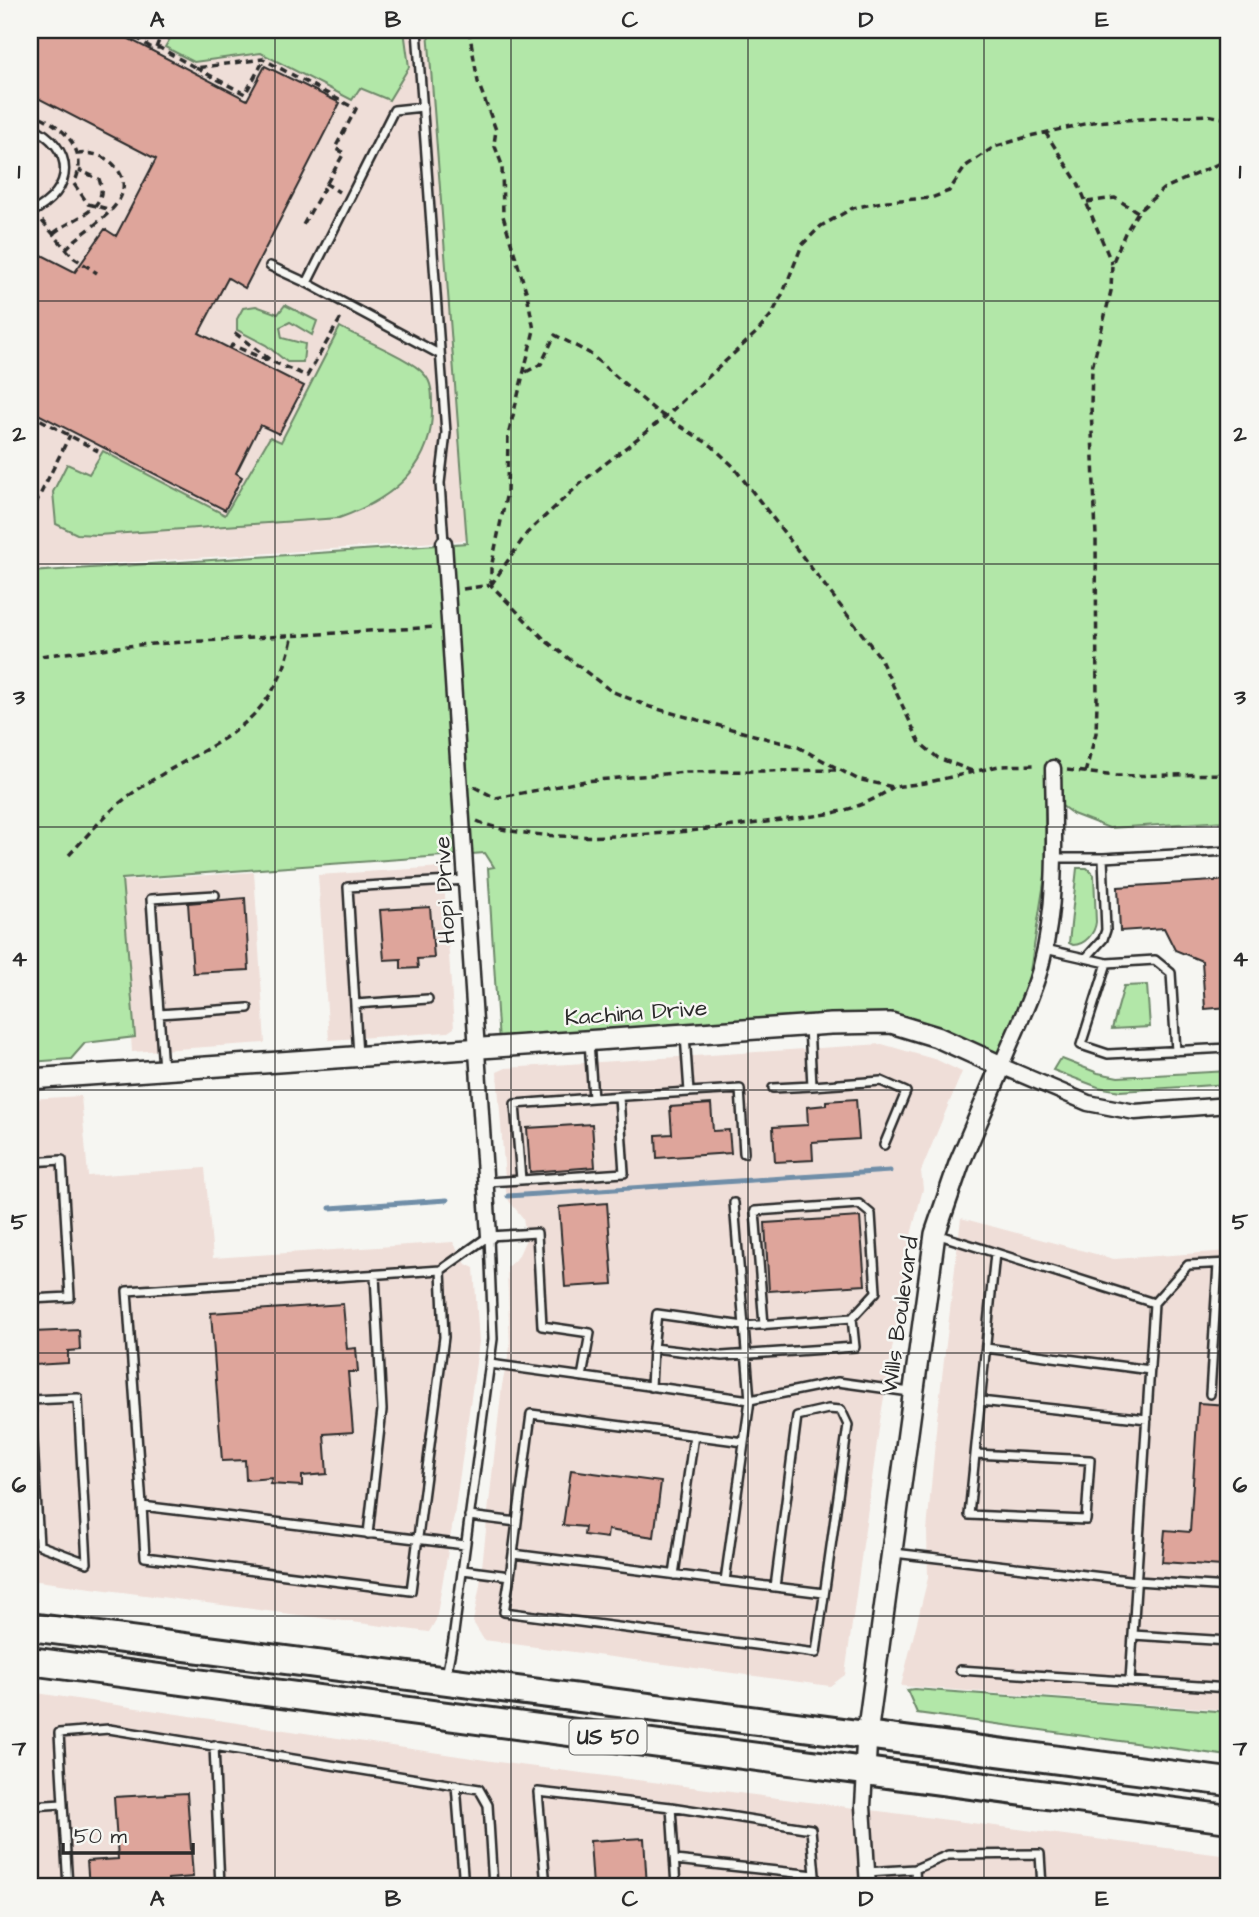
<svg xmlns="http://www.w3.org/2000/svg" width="1259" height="1917" viewBox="0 0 1259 1917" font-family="'Architects Daughter',sans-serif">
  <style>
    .built { fill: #efded8 }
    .green { fill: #b2e7a8; stroke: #6e896a; stroke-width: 2 }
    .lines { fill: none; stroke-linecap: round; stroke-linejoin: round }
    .stream { stroke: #6f8ea8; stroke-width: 5 }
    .building { fill: #dea59b; stroke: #2b2b2b; stroke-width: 2 }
    .lane-casing { stroke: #2b2b2b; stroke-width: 12 }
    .street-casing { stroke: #2b2b2b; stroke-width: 19 }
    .secondary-casing { stroke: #2b2b2b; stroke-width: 24 }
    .highway-casing { stroke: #2b2b2b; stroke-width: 32 }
    .path { stroke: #2b2b2b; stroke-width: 3.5; stroke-dasharray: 7 5; stroke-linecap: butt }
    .lane { stroke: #f6f6f2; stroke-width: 7 }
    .street { stroke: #f6f6f2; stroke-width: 14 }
    .secondary { stroke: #f6f6f2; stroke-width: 19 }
    .highway { stroke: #f6f6f2; stroke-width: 26 }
    .grid { fill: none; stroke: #2b2b2b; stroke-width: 2; stroke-opacity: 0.55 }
    .labels { text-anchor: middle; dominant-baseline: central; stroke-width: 5; stroke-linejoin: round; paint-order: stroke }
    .shield { fill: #f6f6f2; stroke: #686867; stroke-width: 2 }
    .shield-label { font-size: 21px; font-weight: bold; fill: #2b2b2b }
    .street-label { font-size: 23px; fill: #2b2b2b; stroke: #f6f6f2 }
    .neatline { fill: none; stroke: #2b2b2b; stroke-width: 2.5 }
    .grid-label { font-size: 23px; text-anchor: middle; font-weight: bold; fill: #2b2b2b }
  </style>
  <rect width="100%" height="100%" fill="#f6f6f2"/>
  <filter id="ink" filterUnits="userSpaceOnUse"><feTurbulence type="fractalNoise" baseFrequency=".0143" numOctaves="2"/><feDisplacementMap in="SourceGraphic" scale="14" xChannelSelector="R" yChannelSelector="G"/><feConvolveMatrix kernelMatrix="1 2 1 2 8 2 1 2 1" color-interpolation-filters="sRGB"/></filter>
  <g filter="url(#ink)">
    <path class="built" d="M30,30H428L467,540L30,569Z
      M443,867L454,1028L448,1032L329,1040L318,875Z
      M254,872L265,1043L132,1052L121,881Z
      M882,1044L937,1060L962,1072L921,1171L923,1189L912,1231L880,1421L845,1675L830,1686L484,1640L473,1622L480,1585L502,1385L510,1348L507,1267L518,1257L526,1239L523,1218L509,1201L506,1192L497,1072L506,1068Z
      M81,1096L88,1176L205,1168L213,1258L453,1242L466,1264L474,1268L479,1342L454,1516L436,1620L429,1632L30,1580V1099Z
      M961,1218L1114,1259L1229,1251V1710L901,1686L928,1578L927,1531L937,1419Z
      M30,1692L512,1764L1229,1856V1887H30Z"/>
    <path class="green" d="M175,30H227V34L282,30H404L409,67L389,100L360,88L352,100L261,53L194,62L165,47Z
      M428,30H1229V821L1109,828L1073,814L1058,803L1045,807L1046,870L1026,997L998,1056L904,1028L499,1043L488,868L494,867L485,853L122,879L135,1037L85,1043L71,1059L30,1062V572L467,543Z
      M285,305L317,321L312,335L290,322L280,327L282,338L305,344L303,362H287L266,345L237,330V319L243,308L256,306L278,314Z
      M340,327C359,338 412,359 424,374C433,383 432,397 432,409C433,468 390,500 339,518L98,535L77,534L56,524L53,492L67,464L89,474L103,451L225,515L270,437L281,442Z
      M1077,868H1087L1094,875L1096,922C1095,933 1085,945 1073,945L1069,943Z
      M1147,985L1150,1027L1112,1029L1124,986Z
      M1062,1059L1098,1073L1118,1077L1229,1071V1084L1120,1091L1098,1087L1053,1070L1059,1060Z
      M914,1689L1229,1712V1756L917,1713L907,1690Z"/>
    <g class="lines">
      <path class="stream" d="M508,1196L890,1171
        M330,1208L447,1200"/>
    </g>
    <path class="building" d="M30,30H112L247,100L265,66L340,103L245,288L228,278L199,333L304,386L279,434L260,425L236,473L242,477L225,510L30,410V249L75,272L105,229L116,236L156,159L30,94Z
      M1229,880V1007L1205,1009L1202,961L1175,950L1164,928L1120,931L1118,887Z
      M245,898L249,970L193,973L188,903Z
      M430,907L434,958L417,959L418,968L401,969V959L384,960L380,910Z
      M856,1099L859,1139L812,1142L813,1160L775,1162L773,1127L808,1125L807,1107L826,1105V1101Z
      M711,1104L713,1131L729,1130L731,1153L657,1158L656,1135L672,1134L670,1107Z
      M592,1124L595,1167L530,1172L527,1128Z
      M607,1203L613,1284L565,1287L559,1207Z
      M860,1217L865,1285L769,1291L765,1223Z
      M343,1304L347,1349L356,1348L358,1372H348L353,1432L324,1434L327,1474L302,1476V1486L270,1484L272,1478L246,1480L245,1460L222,1461L211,1313Z
      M79,1330L80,1350L68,1351V1363L34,1365L33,1332Z
      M1198,1403L1229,1405V1547L1223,1546L1222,1566L1162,1562L1165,1530L1190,1532Z
      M571,1470L661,1482L654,1537L608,1530L607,1538L584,1535L585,1527L563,1525Z
      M187,1793L193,1877L168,1879V1887H89L87,1861L118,1859L114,1797Z
      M644,1838L647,1887H593L590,1841Z"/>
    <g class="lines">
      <defs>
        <path id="lane" d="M417,30L446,433L440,483L444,543
          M423,107L394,110L307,283L439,354
          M30,126C76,148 76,190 30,213
          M270,266L307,283
          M1054,858H1103L1106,930L1103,939L1086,958
          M1103,858L1229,851
          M1045,949L1107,963
          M355,1004L428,999
          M159,1014L248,1008
          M809,1026L812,1086L881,1081L906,1092L884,1145
          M1176,1051L1171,973L1155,960L1107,963L1081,1045L1108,1054L1229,1048
          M358,1056L348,887L467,880
          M163,1069L151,899L215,895
          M773,1088L812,1086
          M689,1092L740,1089L744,1153
          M593,1098L689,1092L685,1035
          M30,1162L62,1160L70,1297L30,1299
          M521,1180L624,1173L619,1097
          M486,1182L521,1180L515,1104L593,1098L589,1042
          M734,1203L744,1326L657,1314L653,1348L722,1356L855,1347L852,1318
          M936,1234L1154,1303L1133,1635
          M1154,1303L1188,1265L1229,1263
          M986,1348L1150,1370
          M490,1364L750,1400L744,1326L852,1318L876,1292L871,1214L859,1204L755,1211L764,1325
          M651,1387L653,1348
          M30,1391L39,1545L87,1563L78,1398L30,1400
          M1210,1394L1218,1264
          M980,1401L1147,1419
          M976,1454L1090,1460L1086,1520L969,1515L995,1253
          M142,1506L145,1557L411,1591L444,1337L441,1270
          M469,1516L517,1522L513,1554
          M517,1522L531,1414L744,1442
          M368,1534L382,1410L375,1275
          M465,1545L142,1506L127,1291L441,1270L489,1236L537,1233L542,1326L590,1333L582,1377
          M894,1553L1137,1581L1229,1587
          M463,1570L510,1576L513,1554L725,1581L750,1400L838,1382L910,1392
          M674,1575L694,1435
          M510,1576L504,1612L816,1653L848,1425L841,1410L828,1409L797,1416L775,1587L725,1581
          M775,1587L824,1593
          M960,1670L1229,1688
          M446,1676L453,1640L493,1339L489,1236
          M1130,1681L1133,1635L1229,1641
          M214,1745L220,1887
          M456,1785L464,1887
          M63,1804L68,1887
          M30,1806L63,1804L59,1733L109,1729L479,1789L488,1805L493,1887
          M671,1807L811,1829L815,1875L675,1860
          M915,1869L916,1887
          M867,1872L915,1869L948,1855L1040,1854L1042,1887
          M546,1887L538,1792L671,1807L676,1887"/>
        <path id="street" d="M444,543L489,1236
          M1053,768C1054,834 1058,901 1041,966C1032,1000 1014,1033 1001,1066L1088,1103L1135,1112L1229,1105
          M865,1771L863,1806L868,1887"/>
        <path id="secondary" d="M30,1079L831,1024L891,1023L937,1037L1001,1066L959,1164L935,1234L867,1735L865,1771"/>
        <path id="highway" d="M30,1627L1229,1782
          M30,1661L1229,1819"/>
      </defs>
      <use href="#lane" class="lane-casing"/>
      <use href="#street" class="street-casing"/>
      <use href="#secondary" class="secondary-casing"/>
      <use href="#highway" class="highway-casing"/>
      <path class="path" d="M126,30L150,47L160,48L196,68L263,59L356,109L335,148L344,153L303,225
        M469,30L478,82L496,130L494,144L502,165L503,216L527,294L534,330L508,436L507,492L491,568V583
        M156,48L163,30
        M196,68L245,94L264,60
        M41,117C65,128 87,152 76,179
        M1045,132L1078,183L1112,264
        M325,183L339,192
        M74,184L88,204L112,210
        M1087,202L1115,198L1138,212
        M42,221L73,257L97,273
        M54,233C71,218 111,211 99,179L79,170
        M66,249C83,228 147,201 114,165C105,155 90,152 78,154
        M235,333L273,362L307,376L342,316
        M230,349L232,345L271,362
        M526,372L541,364L555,335L589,353L656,411L712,446L732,465L879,656L920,743L938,758L972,771
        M30,414L98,451
        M30,515L70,435
        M491,585L527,533L582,482L665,417L757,332L772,314L783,293L802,245L821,226L853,208L887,201L931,198L949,191L966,166L994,147L1030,136L1093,122L1207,115L1229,119
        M463,589L491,585L546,641L611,691L650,707L798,747L857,779L893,787L925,783L999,766L1038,765
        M30,657L136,645L436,627
        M1067,770L1115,776L1229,774
        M1085,773L1096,733L1097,703L1096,537L1091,405L1092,368L1111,291L1112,264L1125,233L1138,212L1163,189L1229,159
        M474,787L496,798L585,781L686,772L836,770
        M477,821C545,851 706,830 781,820C803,817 824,816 845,810C863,805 878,798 893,787
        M69,855C87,836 105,814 126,798C196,745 273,738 292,638"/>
      <use href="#lane" class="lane"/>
      <use href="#street" class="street"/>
      <use href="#secondary" class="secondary"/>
      <use href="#highway" class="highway"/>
    </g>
  </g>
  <path class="grid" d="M275,30V1887M511,30V1887M748,30V1887M984,30V1887M30,301H1229M30,564H1229M30,827H1229M30,1090H1229M30,1353H1229M30,1616H1229"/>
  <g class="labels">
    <rect class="shield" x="569.5" y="1719.5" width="77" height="35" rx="5"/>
    <g class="shield-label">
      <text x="608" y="1737">US 50</text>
    </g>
    <g class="street-label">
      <text transform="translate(445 890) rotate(-93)">Hopi Drive</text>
      <text transform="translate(636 1013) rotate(-4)">Kachina Drive</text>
      <text transform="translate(900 1315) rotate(-82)">Wills Boulevard</text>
    </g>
  </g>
  <rect width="1259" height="1917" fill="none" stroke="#f6f6f2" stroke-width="77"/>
  <path d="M63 1843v10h130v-10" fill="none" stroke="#2b2b2b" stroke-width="3.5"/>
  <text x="74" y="1843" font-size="21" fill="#2b2b2b" stroke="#f6f6f2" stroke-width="5" paint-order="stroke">50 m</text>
  <rect x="38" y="38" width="1182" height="1840" class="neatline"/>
  <g class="grid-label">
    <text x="157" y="27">A</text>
    <text x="393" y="27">B</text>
    <text x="630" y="27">C</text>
    <text x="866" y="27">D</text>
    <text x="1102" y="27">E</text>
    <text x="19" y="178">1</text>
    <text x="1240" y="178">1</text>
    <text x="19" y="441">2</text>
    <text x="1240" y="441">2</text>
    <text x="19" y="704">3</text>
    <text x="1240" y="704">3</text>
    <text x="19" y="966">4</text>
    <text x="1240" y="966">4</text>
    <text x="19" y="1229">5</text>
    <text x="1240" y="1229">5</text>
    <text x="19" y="1492">6</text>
    <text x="1240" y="1492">6</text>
    <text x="19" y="1755">7</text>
    <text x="1240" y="1755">7</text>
    <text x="157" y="1906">A</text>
    <text x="393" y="1906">B</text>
    <text x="630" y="1906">C</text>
    <text x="866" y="1906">D</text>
    <text x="1102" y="1906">E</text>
  </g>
</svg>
